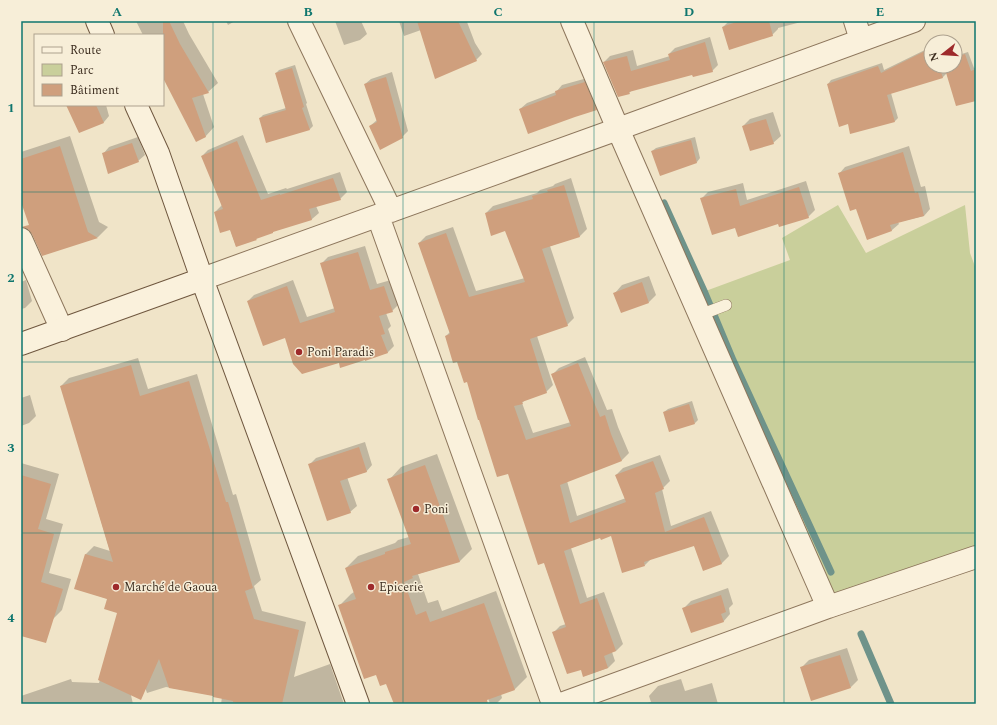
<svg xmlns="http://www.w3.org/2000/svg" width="997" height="725" viewBox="0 0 997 725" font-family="Spectral,serif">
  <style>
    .green { fill: #c9cf9b }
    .shadow { fill: #0003 }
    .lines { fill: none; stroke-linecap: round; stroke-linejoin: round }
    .stream { stroke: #6f938a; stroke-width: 7 }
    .building { fill: #cf9f7d }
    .service-casing { stroke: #8d765c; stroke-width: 12 }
    .minor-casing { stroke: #8d765c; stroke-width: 24 }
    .secondary-casing { stroke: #6f573f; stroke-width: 24 }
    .service { stroke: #faf1dc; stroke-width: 11 }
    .minor { stroke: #faf1dc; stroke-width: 22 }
    .secondary { stroke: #faf1dc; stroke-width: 22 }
    .grid { fill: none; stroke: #0f766e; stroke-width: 1; stroke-opacity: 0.55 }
    .poi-dot { fill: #9e2a2b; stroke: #f7eed8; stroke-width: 1.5 }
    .labels { text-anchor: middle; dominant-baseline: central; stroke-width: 3; stroke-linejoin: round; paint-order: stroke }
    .poi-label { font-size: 12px; fill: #3d2e20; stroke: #f7eed8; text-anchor: start }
    .neatline { fill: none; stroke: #0f766e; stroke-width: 1.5 }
    .grid-label { font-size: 13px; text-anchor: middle; font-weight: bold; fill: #0f766e }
  </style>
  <rect width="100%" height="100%" fill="#f0e4c8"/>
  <path class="green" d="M838,205L866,253L965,205L970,253L976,269V557L828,607L692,296L790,260L782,238Z"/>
  <path class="shadow" d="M136,21H183L189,34L218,83L208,92L203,94L214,127L205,137L163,75V35H143Z
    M226,21H235L228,25Z
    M335,21H361L367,34L360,40L344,45Z
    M399,21H465L466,22H467L475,43L482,54L476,60L421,30L404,36Z
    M729,21H805L778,28V29L772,35L730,49L723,27Z
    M710,37L718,65L712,71L693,73L632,90L629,93L604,62L610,56L633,50L637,66L670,56L669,54L675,48Z
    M931,47V66H943L944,69H946L945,66H955V56L968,52L974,68L976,67V92L947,73L943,77L891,93L898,118L895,121L848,123L828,84L831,80L882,63L884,70Z
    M295,65L307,103L306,104L313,126L310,129L267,142L260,118L263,115L286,108L276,73L279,70Z
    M392,72L408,131L402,137L370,126L377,120L365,84L371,79Z
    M591,77L602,103L596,110L520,109L527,103L556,92L562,85Z
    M67,105H106L109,116L104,122L79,131Z
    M773,112L781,136L773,143L743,126L750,119Z
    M243,135L268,194L286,188L287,189L340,172L347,192L340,199L316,206L319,213L312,219L274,231L273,232L258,237L256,239L236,246L230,229L215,212L222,205L202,156L208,150Z
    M70,136L99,222L108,227L98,237L43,255L21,198V152Z
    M138,137L145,155L138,161L103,154L109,147Z
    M695,137L700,158L697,162L652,151L656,148Z
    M909,146L921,187L925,186L930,209L924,216L898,222L899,224L892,230L867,239L857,208L839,174L845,167Z
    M571,178L587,229L580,236L550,246L574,318L567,325L537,336L553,385L546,392L526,399L522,403L533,433L571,422L552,375L559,368L585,357L607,410L612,409L618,427L629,453L622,460L567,481L577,516L626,498L616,475L623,468L660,455L670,481L662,489L671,526L711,511L729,556L722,563L704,570L694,545L651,559L645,565L611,535L601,537L571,548L587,598L604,592L623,644L616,651L612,652L615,661L608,668L584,676L581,668L553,633L560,626L566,624L544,562L509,472L468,381L446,336L450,332L419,243L426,236L453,227L476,291L525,278L506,230L486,213L493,206L537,193L540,190L553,186L555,184Z
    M806,181L815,210L808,217L779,222L736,226L701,199L708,192L743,183L747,200Z
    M365,246L377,284L391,280L399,304L392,311L386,313L391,326L388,329L394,346L387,353L365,359L339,361L285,337L248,301L254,295L293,280L307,317L335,308L321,264L328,257Z
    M649,276L656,295L649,302L615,293L622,285Z
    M26,280L32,301L25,308L21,309V282Z
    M138,358L148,389L197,374L233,495L236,494L261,580L254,586L262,611L306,622L294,677L330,664L344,704H221L222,697L214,695L166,687L147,693L142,678L128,682L133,704H21V696L71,679L72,682L99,683L119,612L108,599L75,588L86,554L94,546L110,551L61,386L69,378Z
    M30,395L36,416L29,423L21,426V398Z
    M692,401L698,420L695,423L664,412L668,409Z
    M365,442L372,465L366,472L347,477L357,506L350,512L310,464L316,458Z
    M437,454L472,549L460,561L418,574L428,603L438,600L442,611L496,591L527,677L515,689L501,694L502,698L496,704H490L487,695L485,696L487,704H395L387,683L376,673L339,606L351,594L354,592L346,568L358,556L395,543L398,540L409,537L389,480L401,467Z
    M21,463L59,474L46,519L63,524L49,573L71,579L62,610L53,619L21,610Z
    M728,588L733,604L729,608L730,614L723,622L684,608L691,601Z
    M847,648L858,680L851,687L801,668L809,660Z
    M681,679L685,691L712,683L718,704H644L651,702L649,696L658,686Z"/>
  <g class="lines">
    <path class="stream" d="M664,203L705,293L733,360L831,572
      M861,634L891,704"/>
  </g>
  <path class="building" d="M163,21H169L180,44L209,93L192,98L206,137L196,142L163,78Z
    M417,21H458L477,61L435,79Z
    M739,21H769L773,36L729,50L722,27Z
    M705,42L713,72L693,77L692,75L629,92L630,94L618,97L603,62L627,56L631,71L670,60L668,54Z
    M931,48V66H939L943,78L887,95L895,122L850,134L848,124L839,127L827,84L878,66L881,73Z
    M965,54L971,71L976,69V101L956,106L944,66H955V58Z
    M292,68L304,107L302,108L310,130L266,143L259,118L286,110L275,73Z
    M386,77L403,138L380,150L369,126L377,122L364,84Z
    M585,82L597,110L575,117L528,134L519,109L556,95L555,91Z
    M66,105H96L104,123L79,133Z
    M766,119L774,144L750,151L742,126Z
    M691,140L697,163L660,176L651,151Z
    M237,141L261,200L280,194V195L333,178L341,200L309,209L312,220L273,232V233L256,239L257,240L236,247L230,230L220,233L214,212L223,209L201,156Z
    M132,143L139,162L108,174L102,153Z
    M60,146L88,232L98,238L42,256L32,234L28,229L21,227L29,225L21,202V159Z
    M903,152L915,193L918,192L924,216L890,225L892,231L867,240L856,209L850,211L838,173Z
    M564,185L580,237L542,249L568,326L530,339L547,393L522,402L523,404L514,406L526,440L571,426L551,374L578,363L600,417L605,415L611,434L622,461L560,485L570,523L626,502L615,475L653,461L664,489L655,493L665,532L704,517L722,564L703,571L694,546L644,562L645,566L622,573L611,536L601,540L600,538L564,551L580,604L597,598L616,651L604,656L608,668L583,677L581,670L567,674L552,632L566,627L544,563L538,565L508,474L497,477L479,420H478L467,382L464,383L457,362L453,363L445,336L450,334L418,243L446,233L469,297L525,282L505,231L491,236L485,213L533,199L532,196L548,192L547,190Z
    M799,187L809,218L779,227L778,224L738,237L735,228L712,235L700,198L736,189L740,206Z
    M358,252L370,290L384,286L393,312L379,316L385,334L381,335L388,353L365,361V360L340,368L339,363L302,374L293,364L285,338L263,346L247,301L287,286L300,323L335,312L320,263Z
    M642,282L649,303L621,313L613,293Z
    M131,365L140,396L189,381L226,502H228L253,588L245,591L254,619L299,630L282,704H242L233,702V701L213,697V696L169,688L159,659L141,700L98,680L117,613L104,609L107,599L74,589L85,554L113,562L60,386Z
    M689,404L695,424L669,432L663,412Z
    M359,447L367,472L340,481L351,513L327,521L308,464Z
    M425,465L460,562L412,576L413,578L404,582L416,615L426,611L430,622L484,603L515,690L487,700L488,704H394L386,684L380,686L376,675L364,679L338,605L356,599L345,568L385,554V552L411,544L387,479Z
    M21,475L51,484L38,529L54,534L41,582L63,589L46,643L21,636Z
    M721,595L726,612L721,614L724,622L691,633L682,608Z
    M840,655L851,688L811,701L800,667Z"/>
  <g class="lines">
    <defs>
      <path id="service" d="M700,315L726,305"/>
      <path id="minor" d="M299,21L391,211
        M572,21L618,129L828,607
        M855,21L861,40
        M378,216L553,704
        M21,239L62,330
        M202,279L618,129L914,21
        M561,704L828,607L976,557"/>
      <path id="secondary" d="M97,21L103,35
        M136,105L158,153L202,279L358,704
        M21,344L202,279"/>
    </defs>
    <use href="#service" class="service-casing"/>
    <use href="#minor" class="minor-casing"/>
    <use href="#secondary" class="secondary-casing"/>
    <use href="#service" class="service"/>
    <use href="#minor" class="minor"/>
    <use href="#secondary" class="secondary"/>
  </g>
  <path class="grid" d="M213,21V704M403,21V704M594,21V704M784,21V704M21,192H976M21,362H976M21,533H976"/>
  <g class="poi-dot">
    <circle cx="299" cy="352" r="4"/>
    <circle cx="416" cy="509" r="4"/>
    <circle cx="116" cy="587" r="4"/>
    <circle cx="371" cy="587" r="4"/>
  </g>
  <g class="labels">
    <g class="poi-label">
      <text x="307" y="352">Poni Paradis</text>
      <text x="424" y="509">Poni</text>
      <text x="124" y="587">Marché de Gaoua</text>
      <text x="379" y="587">Epicerie</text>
    </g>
  </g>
  <rect width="997" height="725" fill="none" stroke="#f7eed8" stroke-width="44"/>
  <rect x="34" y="34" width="130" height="72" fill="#f7eed8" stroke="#ada18e"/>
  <rect x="42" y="47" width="20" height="6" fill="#faf1dc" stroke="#ada18e"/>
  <text x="70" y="54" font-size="12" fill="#3d2e20">Route</text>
  <rect x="42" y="64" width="20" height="12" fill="#c9cf9b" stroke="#ada18e"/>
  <text x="70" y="74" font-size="12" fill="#3d2e20">Parc</text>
  <rect x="42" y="84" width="20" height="12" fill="#cf9f7d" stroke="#ada18e"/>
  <text x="70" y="94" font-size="12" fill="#3d2e20">Bâtiment</text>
  <g transform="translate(943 54) rotate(253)"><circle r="19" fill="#f7eed8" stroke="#ada18e"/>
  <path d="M0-3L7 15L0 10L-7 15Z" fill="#9e2a2b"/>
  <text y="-6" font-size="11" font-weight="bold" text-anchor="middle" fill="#3d2e20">N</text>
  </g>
  <rect x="22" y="22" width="953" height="681" class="neatline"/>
  <g class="grid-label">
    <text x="117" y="16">A</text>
    <text x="308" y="16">B</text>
    <text x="498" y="16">C</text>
    <text x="689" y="16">D</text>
    <text x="880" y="16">E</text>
    <text x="11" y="112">1</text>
    <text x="11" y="282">2</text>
    <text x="11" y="452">3</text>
    <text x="11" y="622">4</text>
  </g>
</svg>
